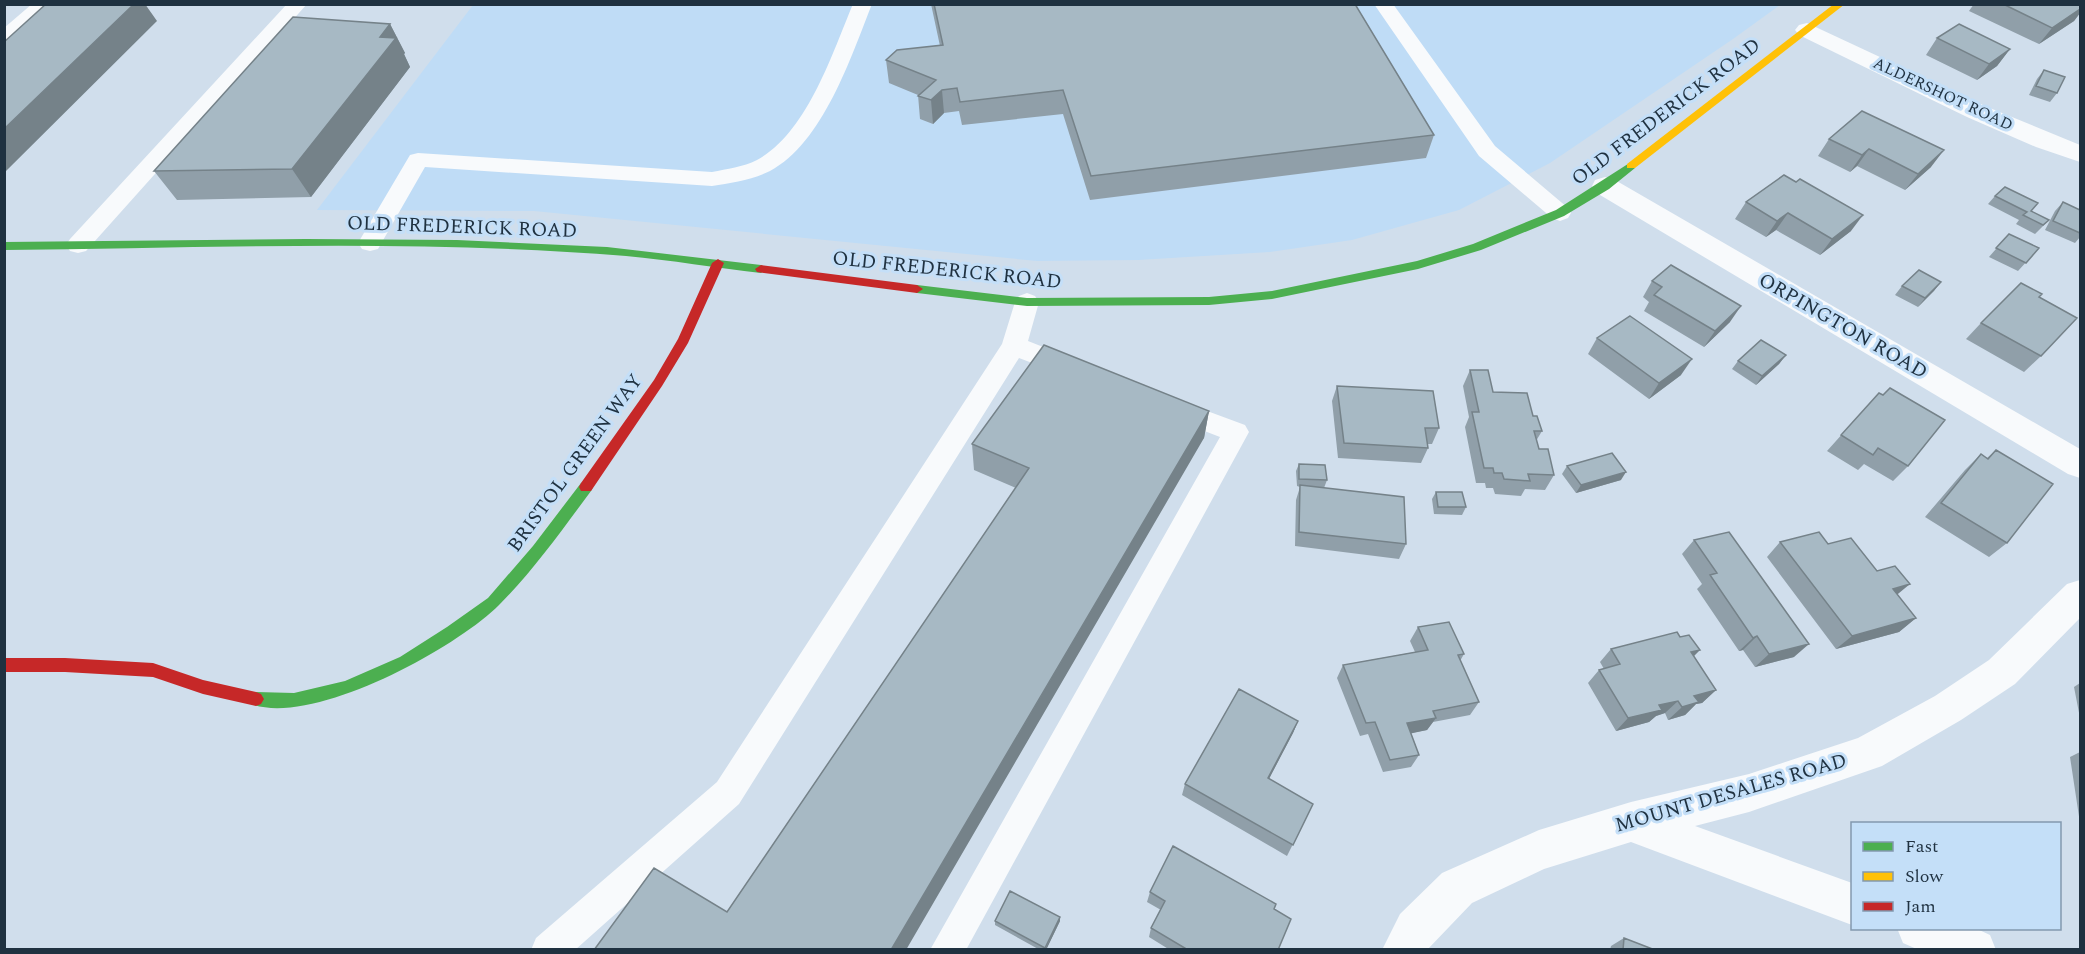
<svg xmlns="http://www.w3.org/2000/svg" width="2085" height="954" viewBox="0 0 2085 954" font-family="Spectral,serif">
  <style>
    .built { fill: #bfdcf6 }
    .lines { fill: none; stroke-linecap: round; stroke-linejoin: round }
    .lane { fill: #f8fafc; fill-rule: evenodd }
    .street { fill: #f8fafc; fill-rule: evenodd }
    .fast { fill: #4caf50; fill-rule: evenodd }
    .slow { fill: #ffc107; fill-rule: evenodd }
    .jam { fill: #c62828; fill-rule: evenodd }
    .wall { fill: #909fa9 }
    .shaded-wall { fill: #758289 }
    .building { fill: #a7b9c4; stroke: #758289; stroke-width: 1.5 }
    .labels { text-anchor: middle; dominant-baseline: central; stroke-width: 6; stroke-linejoin: round; paint-order: stroke }
    .far-street-label { font-size: 16px; fill: #1f3140; stroke: #c4dff8 }
    .street-label { font-size: 20px; fill: #1f3140; stroke: #c4dff8 }
  </style>
  <rect width="100%" height="100%" fill="#d0deec"/>
  <path class="built" d="M473,5H1780L1733,39L1550,163L1459,210L1352,240L1270,252L1138,260L1037,261L534,211L317,210Z"/>
  <g class="lines">
    <path class="lane" d="M287,4H307L86,251L78,253L70,251L66,245L70,239Z
      M853,4H872C851,57 823,143 770,171C752,180 731,183 712,186L425,167L378,249L370,251L362,249L358,243L410,155L418,153L712,172C727,169 743,167 757,160C807,133 832,54 853,4Z
      M1374,4H1393L1495,146L1568,208L1571,213L1568,218L1560,221L1552,218L1479,156Z
      M1027,293L1035,296L1039,302L1028,341L1081,362L1085,369L1081,376L1072,378L1019,358L739,804L575,950H531L536,938L717,782L1002,344L1015,302L1019,296Z
      M1172,398L1245,425L1249,432L966,950H930L1220,437L1163,415L1159,408L1163,401Z"/>
    <path class="street" d="M32,4H57L12,46L4,48V28Z
      M1807,23L1985,106L2080,145V162L2036,147L1967,117L1799,35L1795,30L1799,25Z
      M1605,177L1615,180L2080,449V478L2068,474L1595,192L1592,186L1595,180Z
      M2080,580V618L2015,684L1961,720L1882,766L1749,812L1695,826L1852,883V925L1631,842L1544,869L1472,903L1427,950H1382L1400,914L1442,873L1539,830L1631,802L1749,774L1858,738L1935,696L1989,660L2067,584Z
      M1897,928H1975L1990,935L1996,950H1919L1903,943Z"/>
    <path class="fast" d="M1631,162L1635,164V168L1609,189L1564,216L1481,250L1418,269L1272,299L1209,305L1027,306L917,293L911,289L917,285L1027,298L1209,297L1272,291L1417,261L1473,244L1556,210Z
      M306,239L457,240L607,247L761,265L767,269L761,273C716,268 671,260 626,256C420,239 211,248 4,250V242Z
      M586,481L591,483L593,487L591,491C562,530 533,571 499,605C455,649 312,727 251,704L248,699L251,694L256,692L294,693L345,681L400,657L447,627L488,598L533,546L581,483Z"/>
    <path class="slow" d="M1834,4H1845L1635,168H1627V164Z"/>
    <path class="jam" d="M718,259L724,263L688,343L662,386L591,491H581L579,487L581,483L654,380L678,339L712,263Z
      M761,265L917,285L923,289L917,293L757,272L755,269Z
      M4,658H65L153,663L203,680L256,692L261,694L264,699L261,704L256,706L203,694L153,677L65,672H4Z"/>
  </g>
  <path class="wall" d="M184,4H207L205,6Z
    M931,4H1355L1434,135L1426,158L1090,200L1063,114L962,125L959,111L944,113L933,124L920,119L918,95L889,83L886,60L940,46Z
    M1974,4H2080V13L2074,21L2039,44L1969,11Z
    M390,24L405,53L404,54L410,67L311,197L177,200L154,171Z
    M1937,38L2010,49L1997,66L1977,80L1926,55Z
    M2044,70L2057,93L2050,102L2029,95L2037,79Z
    M1862,111L1931,167L1905,190L1857,166L1850,172L1818,156L1829,139Z
    M1784,175L1851,231L1820,255L1776,230L1766,237L1735,219L1746,202Z
    M1995,196L2038,203L2031,211L2049,220L2035,234L2016,224L2019,220L1988,204Z
    M2063,202L2080,210V237L2075,243L2045,230L2055,211Z
    M2009,234L2039,248L2018,271L1989,257Z
    M1652,281L1730,322L1704,347L1644,311L1649,302L1643,297Z
    M1941,282L1918,307L1895,295L1902,286Z
    M2039,297L2041,356L2024,372L1966,339L1981,323Z
    M1597,338L1681,375L1649,399L1588,354Z
    M1786,355L1779,364L1756,385L1732,369L1738,361Z
    M1470,370L1493,392L1533,416L1542,431L1536,441L1539,449L1554,475L1545,490L1525,489L1521,496L1495,494L1493,488H1486L1485,483H1476L1465,427L1469,417L1463,386Z
    M1337,386L1439,428L1432,444H1428V448L1421,463L1338,458L1332,401Z
    M1879,393L1908,466L1893,481L1864,464L1858,470L1827,451Z
    M1209,411L1204,438L727,912L1016,488L974,470L972,444Z
    M1996,450L2007,543L1989,557L1925,517L1965,470L1981,454L1987,458Z
    M1299,464L1327,480L1324,488L1406,544L1399,559L1295,546L1296,500L1300,487L1297,486L1296,471Z
    M1567,466L1621,480L1576,493L1562,474Z
    M1436,492L1466,507L1462,515L1434,514L1432,499Z
    M1694,540L1794,657L1755,667L1743,650L1739,651L1697,589L1702,584L1682,554Z
    M1780,542L1828,544L1897,595L1916,618L1899,632L1836,649L1767,557Z
    M1418,627L1464,654L1460,661L1479,702L1470,715L1433,722L1427,730L1411,733L1419,755L1411,767L1383,772L1368,734L1360,736L1337,678L1343,665L1415,652L1410,641Z
    M1611,649L1693,656L1716,690L1702,703L1696,704L1685,715L1668,720L1665,713L1656,716L1649,722L1616,731L1588,683L1599,670L1604,669L1600,662Z
    M2080,683V718L2074,687Z
    M1298,721L1293,733L1269,779L1313,804L1287,856L1182,795L1185,784Z
    M2080,752V823L2070,757Z
    M1150,892L1274,909L1278,950H1170L1149,937L1151,928L1161,910L1147,902Z
    M1060,917V921L1046,950H1040L995,925V921Z
    M1624,938L1655,950H1610L1611,946Z"/>
  <path class="shaded-wall" d="M134,4H145L157,21L4,173V129Z
    M2080,9V13L2074,21L2039,44L2052,28Z
    M390,24L405,53L404,54L410,67L311,197L292,169L380,37Z
    M2010,49L1997,66L1977,80L1989,64Z
    M942,90L944,113L933,124L931,100Z
    M1869,149L1857,166L1850,172L1862,155Z
    M1944,150L1931,167L1905,190L1918,174Z
    M1788,213L1776,230L1766,237L1777,221Z
    M1863,215L1851,231L1820,255L1832,239Z
    M1941,282L1934,291L1918,307L1925,298Z
    M1741,306L1730,322L1704,347L1715,331Z
    M1786,355L1779,364L1756,385L1762,376Z
    M1692,359L1681,375L1649,399L1659,383Z
    M1209,411L1204,438L906,950H891Z
    M1626,472L1621,480L1576,493L1581,485Z
    M1910,584L1893,598V589Z
    M1916,618L1899,632L1836,649L1852,636Z
    M1757,636L1743,650L1739,651L1753,638Z
    M1809,644L1794,657L1755,667L1769,654Z
    M1700,650L1687,663L1691,652Z
    M1716,690L1702,703L1696,704L1685,715L1668,720L1694,696Z
    M1678,701L1665,713L1656,716L1649,722L1616,731L1628,718L1659,705Z
    M1436,718L1427,730L1399,736L1407,723Z
    M1298,721L1293,733L1263,790L1268,778Z
    M1060,917V921L1046,950H1045Z"/>
  <path class="building" d="M46,4H134L4,129V42Z
    M934,4H1355L1434,135L1091,176L1063,90L960,102L957,88L942,90L931,100L918,96L936,80L886,60L897,50L943,45Z
    M2003,4H2080V9L2052,28Z
    M293,17L390,24L380,37L396,38L292,169L154,171Z
    M1959,24L2010,49L1989,64L1937,38Z
    M2044,70L2065,77L2057,93L2036,86Z
    M1862,111L1944,150L1918,174L1869,149L1862,155L1829,139Z
    M1784,175L1796,182L1800,179L1863,215L1832,239L1788,213L1777,221L1746,202Z
    M2005,187L2038,203L2031,211L2049,220L2043,225L2023,215L2027,212L1995,196Z
    M2063,202L2080,210V233L2053,221Z
    M2009,234L2039,248L2026,263L1996,248Z
    M1671,265L1741,306L1715,331L1654,295L1662,287L1652,281Z
    M1919,270L1941,282L1925,298L1902,286Z
    M2021,283L2042,294L2039,297L2077,318L2041,356L1981,323Z
    M1630,316L1692,359L1659,383L1597,338Z
    M1761,340L1786,355L1762,376L1738,361Z
    M1044,345L1209,411L891,950H594L654,868L727,912L1029,468L972,444Z
    M1470,370H1488L1493,392L1527,393L1533,416H1537L1542,431H1534L1539,449H1548L1554,475L1528,474L1530,481L1504,479L1502,473H1494L1493,468H1484L1472,412H1479Z
    M1337,386L1433,391L1439,428H1425L1428,448L1344,443Z
    M1890,388L1945,420L1908,466L1878,448L1873,455L1841,435L1879,393L1883,395Z
    M1996,450L2053,484L2007,543L1941,503L1981,454L1988,459Z
    M1612,453L1626,472L1581,485L1567,466Z
    M1299,464L1325,465L1327,480L1299,479Z
    M1300,485L1404,497L1406,544L1299,532Z
    M1436,492H1462L1466,507H1438Z
    M1729,532L1809,644L1769,654L1757,636L1753,638L1710,575L1717,573L1694,540Z
    M1819,532L1828,544L1851,538L1877,571L1895,566L1910,584L1893,589L1916,618L1852,636L1780,542Z
    M1449,622L1464,654L1458,655L1479,702L1433,711L1436,718L1407,723L1419,755L1390,760L1375,722L1366,723L1343,665L1428,650L1418,627Z
    M1677,632L1680,637L1689,635L1700,650L1691,652L1716,690L1694,696L1699,702L1682,707L1678,701L1659,705L1662,710L1628,718L1599,670L1620,664L1611,649Z
    M1239,689L1298,721L1268,778L1313,804L1293,845L1185,784Z
    M1173,846L1276,904L1274,909L1291,919L1278,950H1188L1151,928L1165,901L1150,892Z
    M1010,891L1060,917L1045,948L995,921Z
    M1624,938L1655,950H1623Z"/>
  <g class="labels">
    <g class="far-street-label">
      <text transform="translate(1943 94) rotate(25)">ALDERSHOT ROAD</text>
    </g>
    <g class="street-label">
      <text transform="translate(1666 112) rotate(-37)">OLD FREDERICK ROAD</text>
      <text transform="translate(462 227) rotate(2)">OLD FREDERICK ROAD</text>
      <text transform="translate(947 270) rotate(6)">OLD FREDERICK ROAD</text>
      <text transform="translate(1843 326) rotate(30)">ORPINGTON ROAD</text>
      <text transform="translate(575 463) rotate(-54)">BRISTOL GREEN WAY</text>
      <text transform="translate(1731 793) rotate(-16)">MOUNT DESALES ROAD</text>
    </g>
  </g>
  <rect width="2085" height="954" fill="none" stroke="#1f3140" stroke-width="12"/>
  <rect x="1851" y="822" width="210" height="108" fill="#c4dff8" stroke="#8299ae" stroke-width="1.5"/>
  <rect x="1863" y="842" width="30" height="9" fill="#4caf50" stroke="#8299ae" stroke-width="1.5"/>
  <text x="1905" y="852" font-size="18" fill="#1f3140">Fast</text>
  <rect x="1863" y="872" width="30" height="9" fill="#ffc107" stroke="#8299ae" stroke-width="1.5"/>
  <text x="1905" y="882" font-size="18" fill="#1f3140">Slow</text>
  <rect x="1863" y="902" width="30" height="9" fill="#c62828" stroke="#8299ae" stroke-width="1.5"/>
  <text x="1905" y="912" font-size="18" fill="#1f3140">Jam</text>
</svg>
